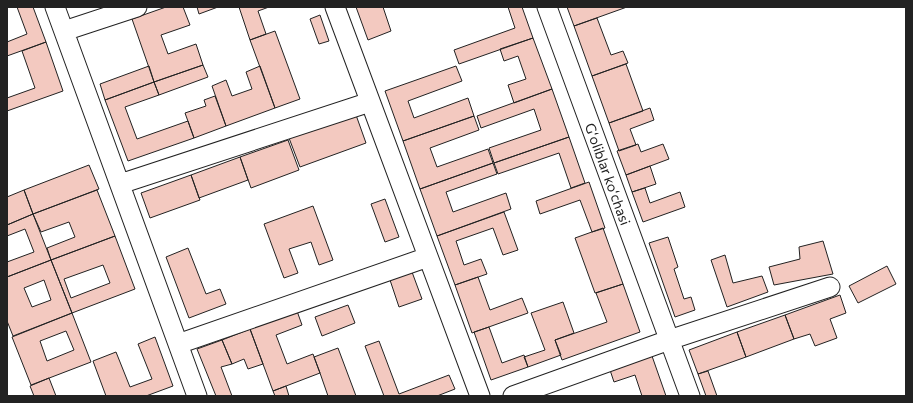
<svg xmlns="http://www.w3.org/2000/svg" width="913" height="403" viewBox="0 0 913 403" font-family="Commissioner,sans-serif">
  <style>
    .building { fill: #f3c9c0; stroke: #222; fill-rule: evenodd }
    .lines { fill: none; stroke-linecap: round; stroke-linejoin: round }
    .minor-casing { stroke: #222; stroke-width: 21 }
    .minor { stroke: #fff; stroke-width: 19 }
    .labels { text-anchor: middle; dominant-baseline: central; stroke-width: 3; stroke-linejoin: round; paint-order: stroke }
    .street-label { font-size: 14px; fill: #222; stroke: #fff }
  </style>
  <rect width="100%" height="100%" fill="#fff"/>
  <path class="building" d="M17,7H33L46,42L7,56V42L27,34Z
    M166,7H183L190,25L161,35L168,54L196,44L203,65L154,82L132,19Z
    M197,7H218L199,14Z
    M239,7H269L258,11L266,34L250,40Z
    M356,7H383L391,31L368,40Z
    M508,7H522L533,38L459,64L454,50L515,28Z
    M567,7H627L574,26Z
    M320,15L329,41L319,44L310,19Z
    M597,18L611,55L623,51L628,63L592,76L574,26Z
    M275,31L300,99L275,108L250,40Z
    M533,38L552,89L514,103L508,85L526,79L518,56L504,61L500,49Z
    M46,42L63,91L7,111V98L35,88L22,51Z
    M626,64L643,111L609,123L592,76Z
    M203,65L208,77L159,95L154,82Z
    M149,66L154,82L105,100L100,84Z
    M260,66L275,108L226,126L212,86L226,80L232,96L252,89L246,72Z
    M456,66L462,81L408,101L414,118L468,98L474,116L403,141L385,91Z
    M154,82L159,95L125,107L137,139L188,121L194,138L128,161L105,100Z
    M552,89L569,137L494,163L489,148L541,130L534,109L481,128L477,116Z
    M215,96L226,126L194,138L185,113L206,106L204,100Z
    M650,108L654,120L630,129L636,145L619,151L609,123Z
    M356,115L366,143L300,167L289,138Z
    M474,116L479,130L430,148L437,167L488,149L493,163L420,189L403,141Z
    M569,137L585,183L571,188L559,153L498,174L494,163Z
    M288,140L299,170L251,188L240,157Z
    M638,144L641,152L663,144L669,159L626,175L617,151Z
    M240,157L248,180L199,198L191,175Z
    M493,163L497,174L446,192L453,212L506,193L511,209L437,236L420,189Z
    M89,165L99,189L33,214L24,190Z
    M650,166L656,184L632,192L626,175Z
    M191,175L200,200L150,218L141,193Z
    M589,182L605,228L592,232L580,200L540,214L536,201Z
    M645,188L650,203L680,192L685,207L643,222L632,192Z
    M24,190L33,214L7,225V197Z
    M97,190L115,236L51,260L47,248L75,237L69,222L41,232L33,214Z
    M385,199L399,237L385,242L371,204Z
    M313,206L333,260L319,265L311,242L289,249L298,273L284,278L264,224Z
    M504,212L518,250L503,255L493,228L456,241L464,265L481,259L487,274L455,285L437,236Z
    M33,214L51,260L7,277V262L34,252L25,229L7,236V225Z
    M603,228L623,284L595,293L575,238Z
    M115,236L135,289L72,313L51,260ZM103,265L110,283L71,298L64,279Z
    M668,237L678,267L674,269L684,299L691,297L695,310L675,317L649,243Z
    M823,241L833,274L774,285L769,267L800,259L799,247Z
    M188,248L206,294L220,289L226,304L189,318L166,257Z
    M725,255L733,283L762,276L768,292L727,307L711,260Z
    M51,260L72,313L13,336L7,321V277ZM44,280L51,300L32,307L24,288Z
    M887,266L896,284L858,303L849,286Z
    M412,272L422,299L399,307L390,280Z
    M478,277L490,310L522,298L528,313L472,333L455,285Z
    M623,284L640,332L562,360L555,340L607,322L596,293Z
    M840,295L846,313L830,319L837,338L815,346L810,334L794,339L785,315Z
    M563,302L574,333L555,340L561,355L528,367L524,357L545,350L531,313Z
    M348,305L355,323L322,336L315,317Z
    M297,311L302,325L276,335L287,364L313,354L320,373L273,391L250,329Z
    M72,313L91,362L31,385L12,337ZM66,331L74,350L47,361L40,341Z
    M785,315L794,339L746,357L737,332Z
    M489,327L502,363L524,355L528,367L491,380L474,332Z
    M250,329L263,364L248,369L244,359L232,364L222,340Z
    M737,332L746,357L698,374L689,350Z
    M155,337L173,386L146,396H106L93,361L116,352L130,387L152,379L138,344Z
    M222,340L232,364L221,367L232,396H216L197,349Z
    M379,341L399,394L449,375L455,389L437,396H384L365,346Z
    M338,348L356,396H328L320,373L314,357Z
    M652,356L666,396H642L635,375L614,382L610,370Z
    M708,371L717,396H706L698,374Z
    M49,378L56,396H34L30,386Z
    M286,386L289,396H275L273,391Z"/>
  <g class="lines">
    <defs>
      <path id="minor" d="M55,7L197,396
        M335,7L480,396
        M547,7L690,396
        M64,31L137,7
        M120,184L370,102
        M178,344L428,257
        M513,396L669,340L830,287"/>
    </defs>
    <use href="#minor" class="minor-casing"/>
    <use href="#minor" class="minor"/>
  </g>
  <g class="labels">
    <g class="street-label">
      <text transform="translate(608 174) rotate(70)">Gʻoliblar koʻchasi</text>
    </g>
  </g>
  <rect width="913" height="403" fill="none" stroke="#222222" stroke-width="16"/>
</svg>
